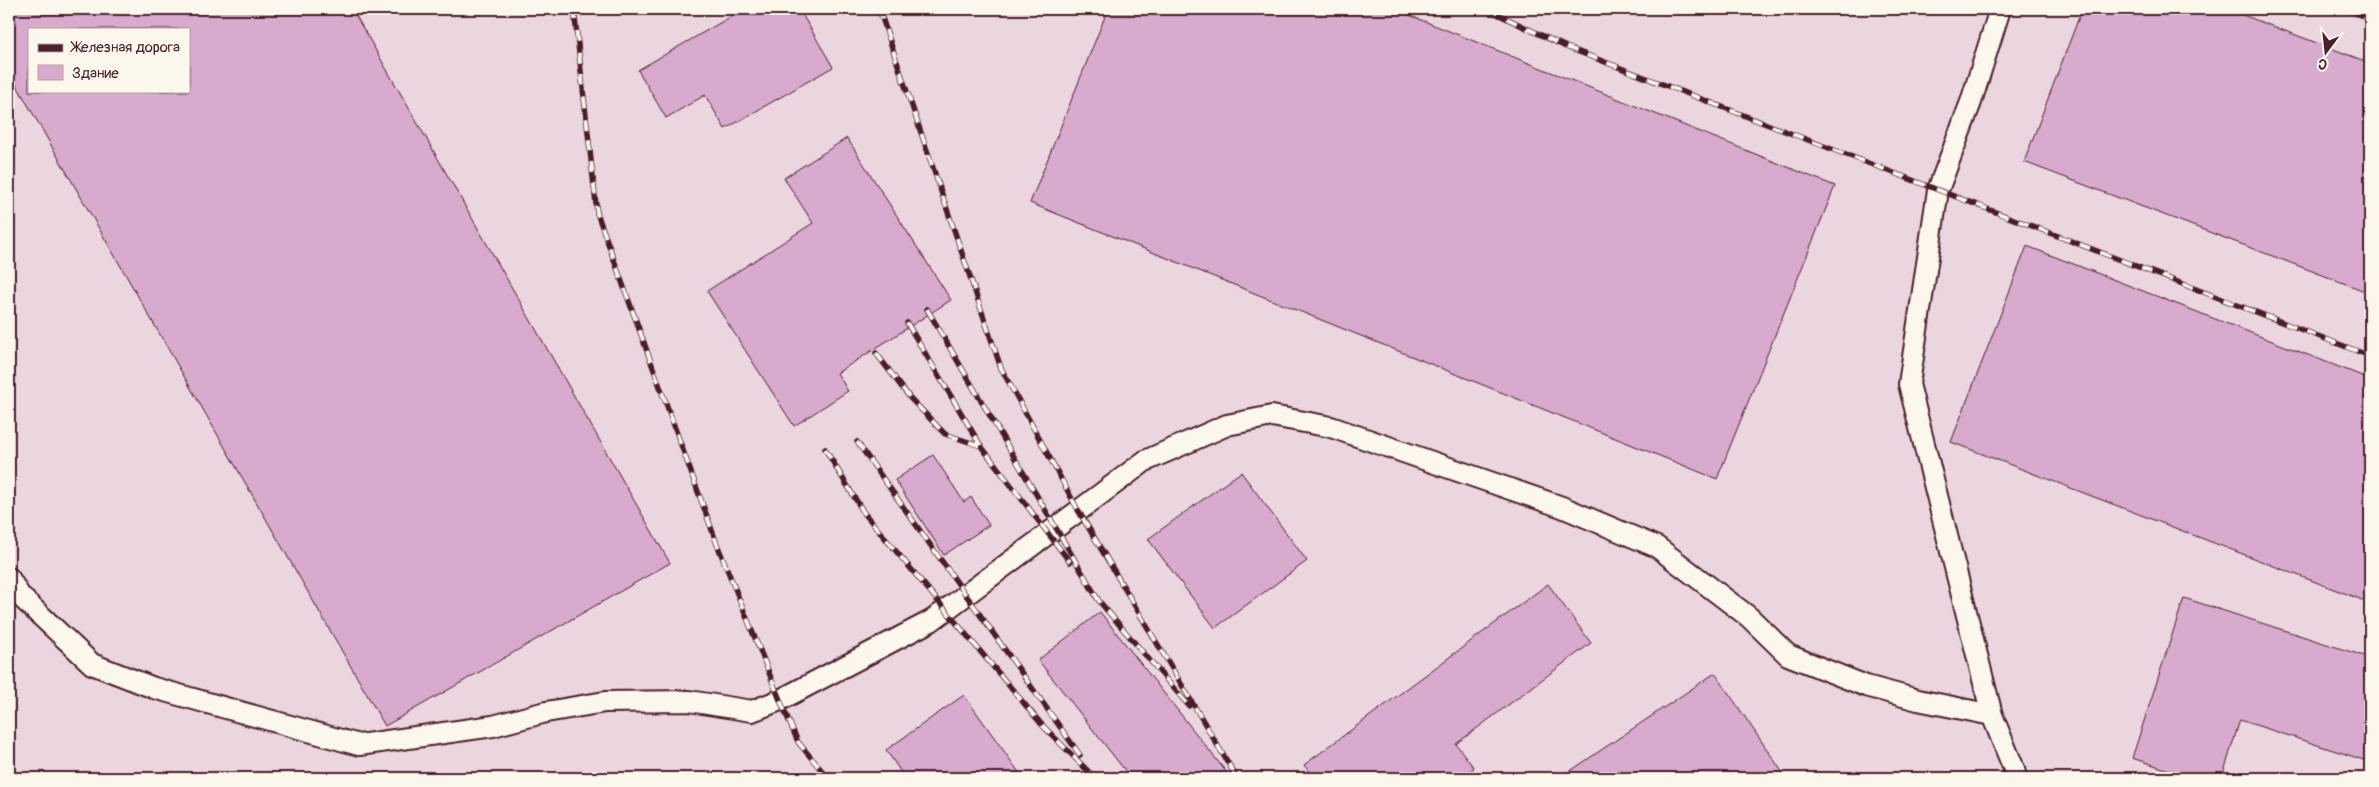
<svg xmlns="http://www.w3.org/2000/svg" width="2379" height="787" viewBox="0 0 2379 787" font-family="Pangolin,sans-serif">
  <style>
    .built { fill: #ebd5df; fill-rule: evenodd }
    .building { fill: #d7aace; stroke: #4a1f2b; fill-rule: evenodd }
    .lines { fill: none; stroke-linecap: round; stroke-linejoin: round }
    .lane-casing { stroke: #4a1f2b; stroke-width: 24 }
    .lane { stroke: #fbf7ec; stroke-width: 20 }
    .rail-casing { stroke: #4a1f2b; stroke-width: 5.5 }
    .rail { stroke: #fbf7ec; stroke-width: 4; stroke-dasharray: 11; stroke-linecap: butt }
  </style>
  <rect width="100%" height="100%" fill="#f4e8e6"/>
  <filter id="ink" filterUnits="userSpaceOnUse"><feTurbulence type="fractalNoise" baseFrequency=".02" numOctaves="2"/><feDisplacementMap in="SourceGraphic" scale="10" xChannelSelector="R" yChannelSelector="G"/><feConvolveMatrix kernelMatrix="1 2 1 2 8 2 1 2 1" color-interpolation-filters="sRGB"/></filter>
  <g filter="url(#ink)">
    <path class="built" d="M9,9H2370V778H9ZM29,29H189V91H29Z"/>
    <path class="building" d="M9,9H352L670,563L385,726L9,72ZM29,29H189V91H29Z
      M744,9H799L833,67L725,129L705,95L666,118L638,70Z
      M1108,9H1394L1835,186L1717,479L1030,203Z
      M2082,9H2227L2370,63V293L2024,162Z
      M847,138L951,300L837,373L848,391L794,426L707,291L813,223L784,178Z
      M2027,246L2370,379V603L1951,442Z
      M933,455L964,502L971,497L989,525L944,555L895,480Z
      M1241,472L1307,561L1215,628L1148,539Z
      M1548,584L1591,643L1456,744L1474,768L1460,778H1314L1304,765Z
      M2184,598L2370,658V762L2240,720L2222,778H2194L2132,758Z
      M1100,612L1231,778H1131L1038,660Z
      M1715,673L1785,776L1781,778H1560Z
      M964,695L1023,778H905L886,750Z"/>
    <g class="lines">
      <defs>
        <path id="lane" d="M9,578L20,596L92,664L154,688L359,745L493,726L546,712L605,702L689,701L752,711L780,700L931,621L1145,461L1227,425L1272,416L1331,427L1562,507L1657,547L1749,617L1788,655L1866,686L1918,700L1992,715L2014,769L2016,778
          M1992,715L1909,384L1938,190L1971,102L2000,9"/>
      </defs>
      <use href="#lane" class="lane-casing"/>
      <use href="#lane" class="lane"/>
      <defs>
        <path id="rail" d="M574,9L597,213L717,544L780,700L798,742L828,778
          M879,9L1001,368L1078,510L1237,778
          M1487,9L1566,47L2370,356
          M2345,9L2370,19
          M927,309L1099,601L1189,706
          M907,323L981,446L1070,562
          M876,353L910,398L945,434L981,446
          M857,442L1080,755
          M825,449L864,513L1043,726L1095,778"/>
      </defs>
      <use href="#rail" class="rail-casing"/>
      <use href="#rail" class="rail"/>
    </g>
  </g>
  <rect width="2379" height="787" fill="none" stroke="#fbf7ec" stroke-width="30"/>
  <rect x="15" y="15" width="2349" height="757" fill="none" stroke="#4a1f2b" stroke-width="2" filter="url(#ink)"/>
  <rect x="28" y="28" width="162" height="65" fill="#fbf7ec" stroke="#b4a19f"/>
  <rect x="38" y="44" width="25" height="8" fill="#4a1f2b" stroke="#b4a19f"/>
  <text x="72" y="52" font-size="15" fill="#4a1f2b">Железная дорога</text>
  <rect x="38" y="65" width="25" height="15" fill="#d7aace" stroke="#b4a19f"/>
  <text x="72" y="78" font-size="15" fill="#4a1f2b">Здание</text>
  <g transform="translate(2326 52) rotate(195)" stroke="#fbf7ec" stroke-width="4" paint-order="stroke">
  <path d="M0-4L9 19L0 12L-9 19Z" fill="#4a1f2b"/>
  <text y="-8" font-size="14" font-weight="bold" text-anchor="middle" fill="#4a1f2b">С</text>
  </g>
</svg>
